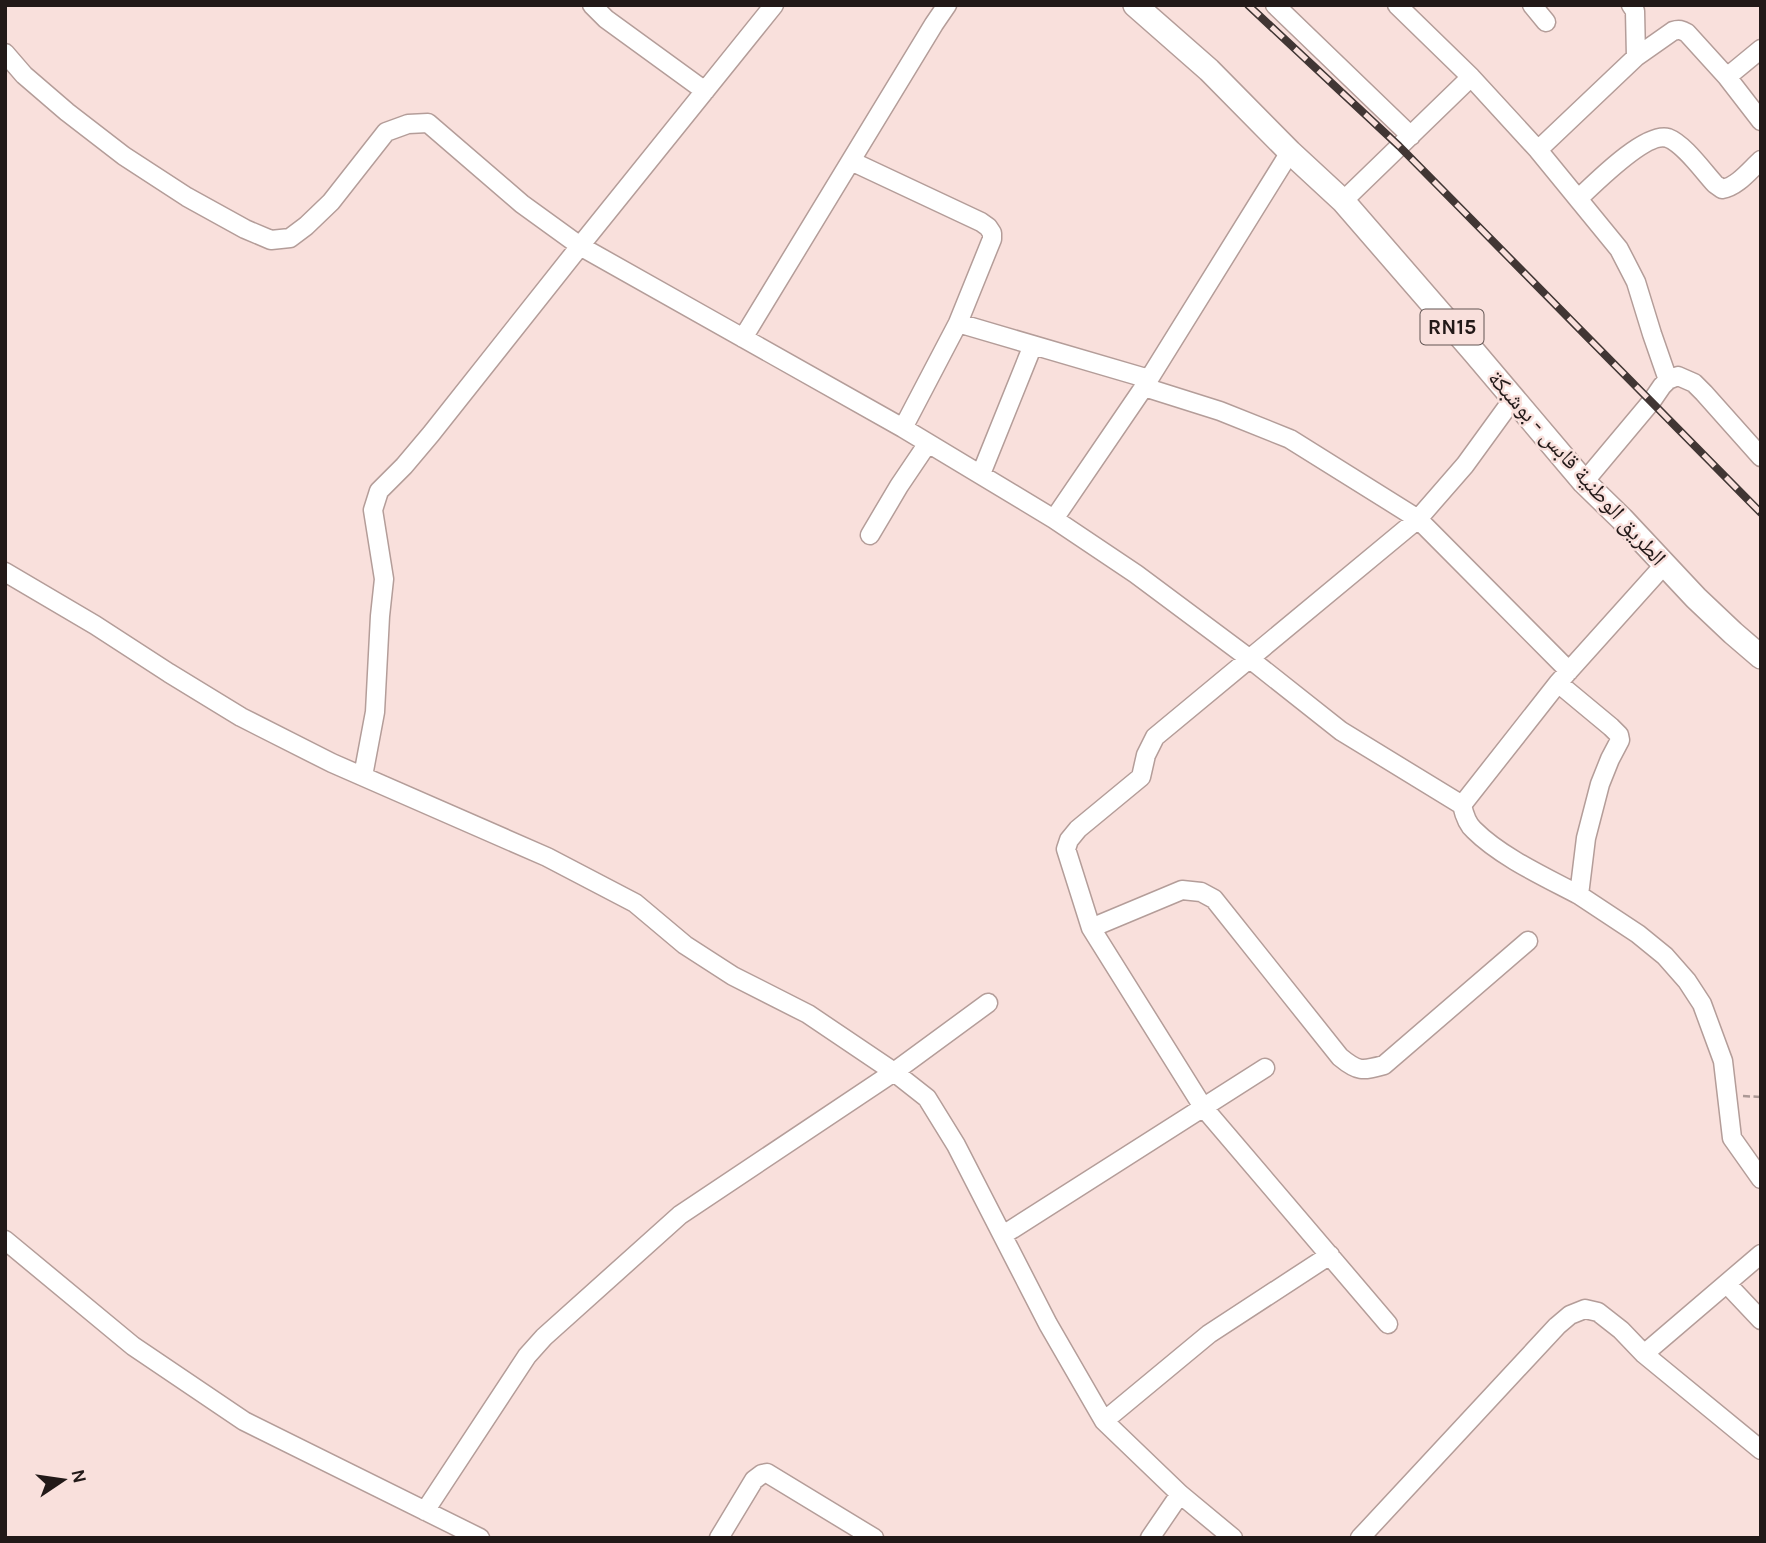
<svg xmlns="http://www.w3.org/2000/svg" width="1766" height="1543" viewBox="0 0 1766 1543" font-family="Karla,'Noto Naskh Arabic',sans-serif">
  <style>
    .lines { fill: none; stroke-linecap: round; stroke-linejoin: round }
    .minor-casing { stroke: #b49d99; stroke-width: 21 }
    .major-casing { stroke: #b49d99; stroke-width: 26 }
    .path { stroke: #ac9996; stroke-width: 2.5; stroke-dasharray: 7 3.5; stroke-linecap: butt }
    .minor { stroke: #fff; stroke-width: 18 }
    .major { stroke: #fff; stroke-width: 23 }
    .rail-casing { stroke: #413634; stroke-width: 8 }
    .rail { stroke: #f9e0dc; stroke-width: 5; stroke-dasharray: 16; stroke-linecap: butt }
    .labels { text-anchor: middle; dominant-baseline: central; stroke-width: 5; stroke-linejoin: round; paint-order: stroke }
    .shield { fill: #f9e0dc; stroke: #625553; stroke-width: 2 }
    .shield-label { font-size: 21px; font-weight: bold; fill: #221918 }
    .street-label { font-size: 23px; fill: #221918; stroke: #f9e0dc }
  </style>
  <rect width="100%" height="100%" fill="#f9e0dc"/>
  <g class="lines">
    <defs>
      <path id="minor" d="M592,5L606,19L705,91
        M1275,5L1411,136
        M1397,5L1471,77L1538,150L1619,249L1636,282L1652,334L1668,380
        M1532,5L1546,22
        M5,53L24,75L67,112L124,156L187,197L245,229L271,240L290,238L306,226L331,202L386,132L408,124L428,123L522,204L580,246L903,428L1054,519L1136,574L1250,659L1341,731L1462,805C1464,814 1467,824 1474,830C1501,857 1545,877 1579,895L1586,838L1600,784L1610,759L1620,740L1619,735L1611,727L1558,683
        M1636,57L1673,31C1679,29 1682,30 1687,33L1727,77L1761,121
        M1727,77L1761,49
        M1538,150L1636,57L1635,11L1631,5
        M851,161L981,222L988,227L992,233V239L958,323L903,428
        M1578,199C1594,184 1646,131 1668,138C1684,144 1703,171 1715,184L1722,189C1737,187 1750,170 1761,160
        M1343,201L1471,77
        M958,323L1149,379
        M743,338L934,24L947,5
        M1144,387L1220,411L1290,439L1418,519L1569,671
        M981,474L1033,345
        M1584,482L1651,402L1662,386L1668,380L1678,376L1694,383L1704,393L1761,457
        M1054,519L1144,387L1290,152
        M870,535L899,486L928,443
        M5,572L95,625L169,673L241,717L332,763L547,857L635,903L685,945L733,976L808,1014L894,1072L927,1098L956,1145L1048,1324L1104,1421L1180,1494L1233,1538
        M363,776L375,712L380,616L384,579L373,510L379,491L404,466L431,434L580,246L774,5
        M1462,805L1558,683L1664,565
        M1579,895L1638,934L1665,956L1687,981L1702,1004L1723,1061L1732,1138L1761,1179
        M1091,928L1182,890L1201,892L1214,899L1340,1057C1358,1072 1362,1071 1384,1065L1528,941
        M1003,1235L1265,1068
        M5,1240L133,1346L244,1421L480,1538
        M1727,1284L1761,1320
        M1388,1324L1203,1107L1091,928L1066,849L1069,840L1078,829L1141,777L1146,755L1155,737L1418,519L1465,465L1513,399
        M1644,1354L1761,1254
        M1104,1421L1209,1334L1330,1255
        M425,1511L527,1356L544,1337L680,1215L894,1072L988,1003
        M719,1538L754,1480L762,1474L767,1473L874,1538
        M1150,1538L1180,1494
        M1360,1538L1557,1326L1570,1315L1585,1309L1598,1312L1621,1330L1644,1354L1761,1450"/>
      <path id="major" d="M1135,5L1209,70L1290,152L1343,201L1474,352L1584,482L1622,519L1696,598L1733,633L1761,657"/>
    </defs>
    <use href="#minor" class="minor-casing"/>
    <use href="#major" class="major-casing"/>
    <path class="path" d="M1743,1096L1761,1097"/>
    <use href="#minor" class="minor"/>
    <use href="#major" class="major"/>
    <defs>
      <path id="rail" d="M1248,5L1399,146L1761,513"/>
    </defs>
    <use href="#rail" class="rail-casing"/>
    <use href="#rail" class="rail"/>
  </g>
  <g class="labels">
    <rect class="shield" x="1420.5" y="309.5" width="63" height="35" rx="5"/>
    <g class="shield-label">
      <text x="1452" y="327">RN15</text>
    </g>
    <g class="street-label">
      <text transform="translate(1577 468) rotate(48)">الطريق الوطنية قابس - بوشبكة</text>
    </g>
  </g>
  <rect width="1766" height="1543" fill="none" stroke="#221918" stroke-width="14"/>
  <g transform="translate(63 1480) rotate(77)" stroke="#f9e0dc" stroke-width="5" paint-order="stroke">
  <path d="M0-5L12 26L0 18L-12 26Z" fill="#221918"/>
  <text y="-10" font-size="19" font-weight="bold" text-anchor="middle" fill="#221918">N</text>
  </g>
</svg>
